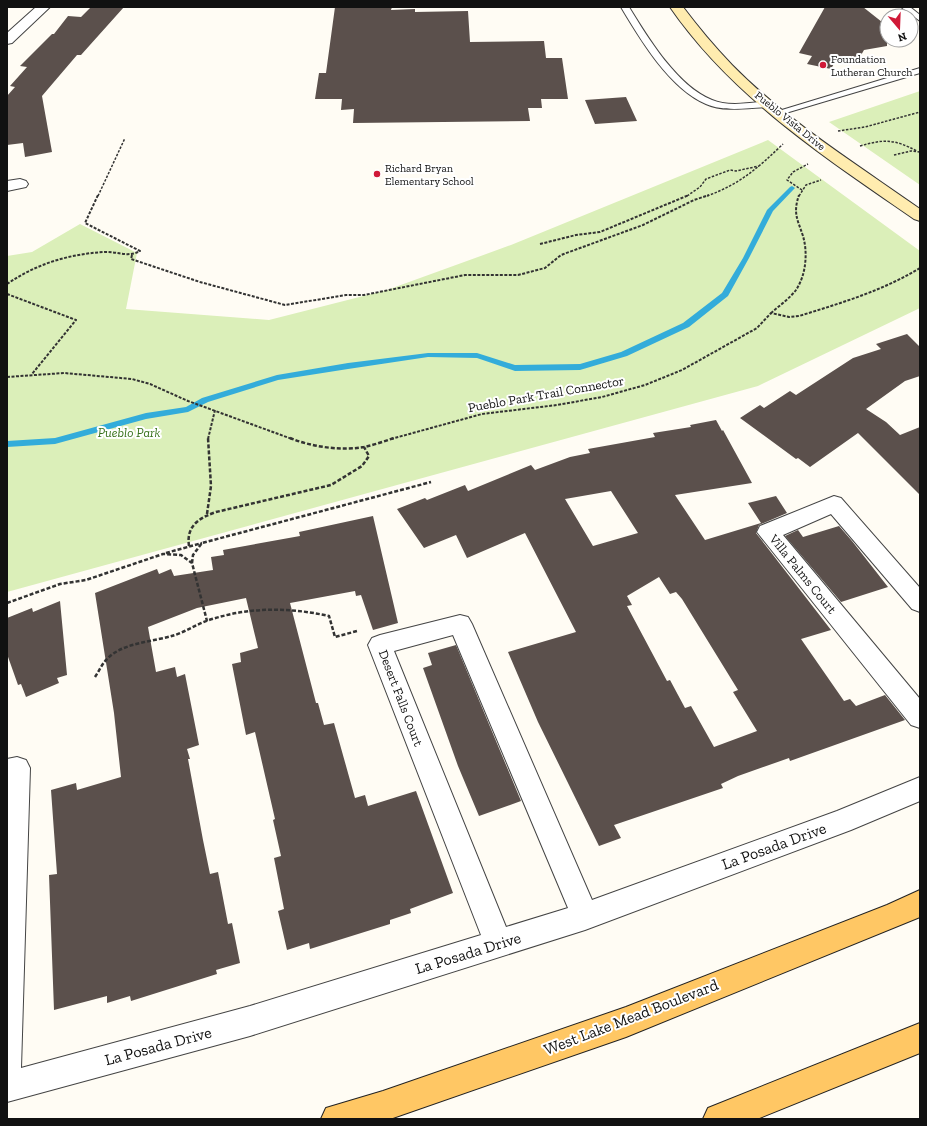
<svg xmlns="http://www.w3.org/2000/svg" width="927" height="1126" viewBox="0 0 927 1126" font-family="'Zilla Slab',serif">
  <style>
    .green { fill: #dbefb9 }
    .lines { fill: none; stroke-linecap: round; stroke-linejoin: round }
    .stream { fill: #33acda; fill-rule: evenodd }
    .building { fill: #5b504c; fill-rule: evenodd }
    .lane-casing { stroke: #444; stroke-width: 2 }
    .street-casing { stroke: #444; stroke-width: 2 }
    .secondary-casing { stroke: #333; stroke-width: 2 }
    .primary-casing { stroke: #222; stroke-width: 2 }
    .path-far2 { stroke: #333; stroke-width: 1.5; stroke-dasharray: 2.5 1.5; stroke-linecap: butt }
    .path-far1 { stroke: #333; stroke-width: 2; stroke-dasharray: 3 1.5; stroke-linecap: butt }
    .path { stroke: #333; stroke-width: 2.5; stroke-dasharray: 4 2; stroke-linecap: butt }
    .lane { fill: #fff; fill-rule: evenodd }
    .street { fill: #fff; fill-rule: evenodd }
    .secondary { fill: #ffecaf; fill-rule: evenodd }
    .primary { fill: #ffc764; fill-rule: evenodd }
    .poi-dot { fill: #d01938; stroke: #fff; stroke-width: 1.5 }
    .labels { text-anchor: middle; dominant-baseline: central; stroke-width: 4; stroke-linejoin: round; paint-order: stroke }
    .far-poi-label { font-size: 11px; fill: #111; stroke: #fff; text-anchor: start }
    .far-street-label { font-size: 11px; fill: #111; stroke: #fff }
    .street-label { font-size: 13px; fill: #111; stroke: #fff }
    .park-label { font-size: 13px; font-style: italic; fill: #367019; stroke: #fff }
    .near-street-label { font-size: 16px; fill: #111; stroke: #fff }
  </style>
  <rect width="100%" height="100%" fill="#fffcf4"/>
  <path class="green" d="M920,91V185L829,122Z
    M768,140L920,251V308L758,386L7,592V256L32,252L80,224L137,253L126,309L269,320L387,290L511,245Z"/>
  <g class="lines">
    <path class="stream" d="M792,186L795,188L794,189L773,211L749,258L728,296L689,327L627,356L580,370L515,371L477,358L428,357L348,369L278,380L208,402L188,412L146,419L55,444L7,447V441L55,438L146,413L186,407L202,398L277,375L348,363L428,353H477L515,365L580,364L621,352L683,323L722,293L743,258L767,210L790,187Z"/>
  </g>
  <path class="building" d="M91,7H124L81,55H77L42,96L52,152L25,157L23,143L7,145V96L15,87L10,86L27,67L20,66L52,34H54L68,16L81,17Z
    M335,7H392L391,10L415,9V12L468,11L470,42L544,41L546,58H562L568,99H541L542,108H528L530,121L353,123L354,109L341,110L342,99H315L319,73H326Z
    M825,7H863L887,26V46L864,50L856,64L836,60L831,69L807,64L812,56L799,53Z
    M626,97L637,121L595,124L585,100Z
    M907,334L920,347V376L905,381L866,409L886,422L900,435L920,427V495L858,433L810,467L798,458L796,459L740,418L760,405L764,408L790,391L796,395L853,358L881,349L876,344Z
    M716,420L722,431L723,430L752,483L675,495L705,540L761,523L748,503L776,496L787,513L759,525L756,533L831,630L801,639L844,701L850,699L856,706L885,695L905,720L790,761L789,758L738,776L721,784L723,788L614,825L621,838L599,846L538,722L508,652L576,632L525,533L467,558L456,535L424,548L397,509L425,498L427,500L465,485L468,491L531,465L535,470L570,457L590,453L588,449L655,437L653,433L691,427L690,425ZM611,491L638,533L593,546L565,499ZM659,577L670,594L676,592L682,599L738,690L733,692L757,731L714,747L691,706L685,708L670,680L667,681L627,606L632,605L627,596Z
    M373,516L398,623L373,630L361,595L356,596L355,591L290,603L316,703H318L324,725L334,723L355,798L365,795L368,806L416,791L453,893L410,909L411,913L390,920V924L310,949L309,943L287,950L278,911L284,909L274,858L281,856L273,820L275,819L255,732L246,735L232,664L241,662L240,653L258,648L246,598L197,608L148,627L156,672L175,667L177,677L185,674L199,745L187,749L190,759H188L203,840L210,874L218,872L228,924L232,923L240,963L216,970L217,974L131,1001L130,996L107,1003V996L54,1010L49,875L57,874L51,790L76,783L77,790L121,777L114,713L95,593L157,569L159,574L171,569L174,576L213,570L211,557L224,555L223,550L300,536L299,532Z
    M839,526L852,541L888,587L841,602L785,536L798,530L803,537Z
    M60,601L67,675L57,678L59,683L26,697L21,684L18,685L7,654V618L32,608L33,612Z
    M456,645L521,801L479,816L458,766L423,668L432,665L428,653Z"/>
  <g class="lines">
    <defs>
      <path id="lane" d="M621,7H629C648,38 677,86 712,100C728,107 750,103 767,101L771,104L767,107C747,108 724,112 706,104C670,89 640,39 621,7Z
        M901,7H910L920,15V21Z
        M920,68V73L779,115L776,116L772,113Z"/>
      <path id="street" d="M36,7H50L12,43L7,44V33Z
        M20,179L26,181L28,184L26,187L7,191V181Z
        M834,496L841,498L920,588V612L912,609L831,514L783,535L920,699V728L911,725L757,532L760,526Z
        M460,615L468,617L472,624L592,900L837,811L920,777V801L851,830L585,930L250,1036L7,1102V759L17,757L26,760L30,768L21,1068L250,1006L481,935L368,645L372,638L380,635ZM453,635L568,908L506,927L394,651Z"/>
      <path id="secondary" d="M670,7H683C698,27 714,46 732,65C787,121 856,164 920,209V221L914,219C826,158 732,97 670,7Z"/>
      <path id="primary" d="M920,890V917L626,1037L390,1119H321L326,1108L383,1091L626,1007L887,905Z
        M920,1023V1053L757,1119H703L708,1108Z"/>
    </defs>
    <use href="#lane" class="lane-casing"/>
    <use href="#street" class="street-casing"/>
    <use href="#secondary" class="secondary-casing"/>
    <use href="#primary" class="primary-casing"/>
    <path class="path-far2" d="M838,131L865,127L920,112
      M860,146C884,139 894,139 917,151
      M894,155L911,151L920,152
      M802,190L787,180L793,172L808,164
      M98,196L125,138
      M687,196L700,187L706,179L730,170L736,171L759,166
      M707,196C740,184 758,168 783,144
      M799,196L806,185L821,180"/>
    <path class="path-far1" d="M540,244L576,235L600,232L689,195
      M132,255L131,259L200,282L285,305L346,295H364L465,275H518L545,268L561,255L643,225L694,200L709,195
      M7,284C36,264 69,254 104,252C116,251 128,258 140,251L85,223L98,195
      M7,294L76,320L32,374
      M771,313C779,306 790,298 796,290C806,275 808,253 803,236C797,218 793,213 799,195
      M7,377L64,373L132,379L150,384L188,401L292,439
      M208,439L215,410
      M391,439L482,414L557,405L602,397L645,385L682,370L757,328L771,313L789,317L799,316C841,303 882,291 920,268"/>
    <path class="path" d="M290,438C312,447 341,451 364,447C374,445 385,441 394,438
      M207,514L211,486L208,438
      M189,546C186,526 199,518 216,512L331,485L362,466L369,456L364,447
      M166,553L202,543
      M192,563L193,555L202,543L431,482
      M7,603L60,584L86,580L163,554L181,555L192,563L207,621
      M95,677C99,671 102,664 107,659C123,642 154,642 175,635C187,631 197,624 209,620C249,607 288,607 329,616L335,637L357,631"/>
    <use href="#lane" class="lane"/>
    <use href="#street" class="street"/>
    <use href="#secondary" class="secondary"/>
    <use href="#primary" class="primary"/>
  </g>
  <g class="poi-dot">
    <circle cx="823" cy="65" r="4"/>
    <circle cx="377" cy="174" r="4"/>
  </g>
  <g class="labels">
    <g class="far-poi-label">
      <text x="831" y="59">Foundation<tspan x="831" dy="13">Lutheran Church</tspan></text>
      <text x="385" y="168">Richard Bryan<tspan x="385" dy="13">Elementary School</tspan></text>
    </g>
    <g class="far-street-label">
      <text transform="translate(790 121) rotate(39)">Pueblo Vista Drive</text>
    </g>
    <g class="street-label">
      <text transform="translate(546 394) rotate(-10)">Pueblo Park Trail Connector</text>
      <text transform="translate(803 574) rotate(51)">Villa Palms Court</text>
      <text transform="translate(401 698) rotate(69)">Desert Falls Court</text>
    </g>
    <g class="park-label">
      <text x="129" y="432">Pueblo Park</text>
    </g>
    <g class="near-street-label">
      <text transform="translate(774 846) rotate(-20)">La Posada Drive</text>
      <text transform="translate(468 953) rotate(-17)">La Posada Drive</text>
      <text transform="translate(631 1017) rotate(-21)">West Lake Mead Boulevard</text>
      <text transform="translate(158 1046) rotate(-15)">La Posada Drive</text>
    </g>
  </g>
  <rect width="927" height="1126" fill="none" stroke="#111111" stroke-width="16"/>
  <g transform="translate(899 28) rotate(161)"><circle r="19" fill="#ffffff" stroke="#a0a0a0"/>
  <path d="M0-3L7 15L0 10L-7 15Z" fill="#d01938"/>
  <text y="-6" font-size="11" font-weight="bold" text-anchor="middle" fill="#111111">N</text>
  </g>
</svg>
